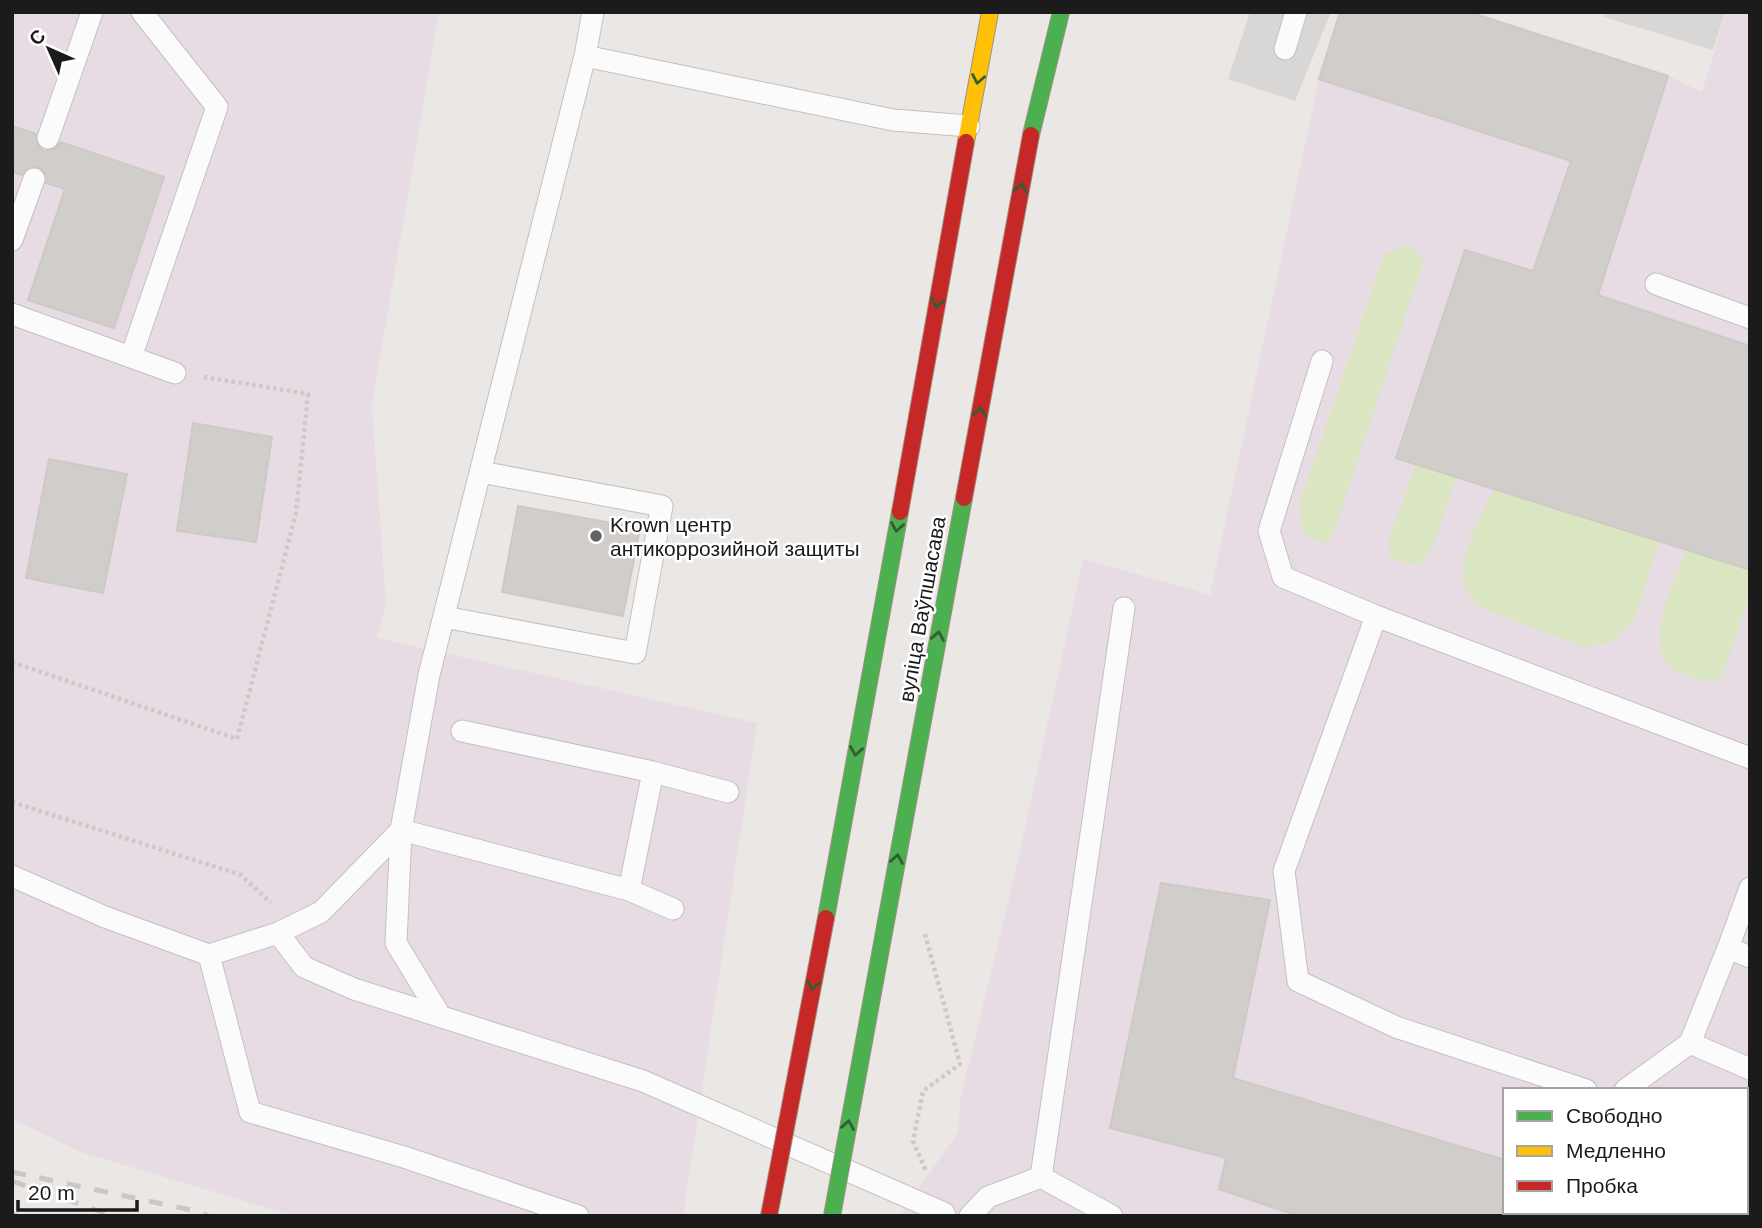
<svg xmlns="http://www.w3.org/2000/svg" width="1762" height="1228" viewBox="0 0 1762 1228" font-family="Helvetica,sans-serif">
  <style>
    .industrial { fill: #e8dce4; fill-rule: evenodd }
    .grass { fill: #dae6c2 }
    .parking { fill: #d8d7d5 }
    .building { fill: #d1cdcb; stroke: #cdc9c5; stroke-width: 2 }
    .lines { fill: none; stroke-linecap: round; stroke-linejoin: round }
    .lane-casing { stroke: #c2c1c0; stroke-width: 23 }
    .fast-casing { stroke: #9f9282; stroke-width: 18 }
    .slow-casing { stroke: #9f9282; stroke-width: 18 }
    .jam-casing { stroke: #9f9282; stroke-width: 18 }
    .path { stroke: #d5c6c4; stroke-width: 4.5; stroke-dasharray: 3.5 3.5; stroke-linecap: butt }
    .lane { stroke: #fcfbfb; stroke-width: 21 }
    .fast { stroke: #4caf50; stroke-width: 16 }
    .slow { stroke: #ffc107; stroke-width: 16 }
    .jam { stroke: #c62828; stroke-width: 16 }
    .rail { stroke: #c9c8c8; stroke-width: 5; stroke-dasharray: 14 14; stroke-linecap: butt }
    .fast-bridge-casing { stroke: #9f9282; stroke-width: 18; stroke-linecap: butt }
    .jam-bridge-casing { stroke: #9f9282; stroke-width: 18; stroke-linecap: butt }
    .fast-bridge { stroke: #4caf50; stroke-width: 16 }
    .jam-bridge { stroke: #c62828; stroke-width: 16 }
    .oneway { stroke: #315e33 }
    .poi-dot { fill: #636261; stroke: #fff; stroke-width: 2.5 }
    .labels { text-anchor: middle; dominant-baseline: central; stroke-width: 5; stroke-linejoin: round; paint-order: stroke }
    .poi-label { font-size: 21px; fill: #1b1b1b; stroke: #fff; text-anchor: start }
    .street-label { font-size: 21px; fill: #1b1b1b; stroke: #fff }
  </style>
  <rect width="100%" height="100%" fill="#eae7e4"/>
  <path class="industrial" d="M12,12H439L372,405L386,604L377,638L757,723L683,1216H294L81,1152L12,1119Z
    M1340,12H1469L1668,76L1702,92L1726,12H1750V1216H900L958,1132L960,1101L1018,861L1083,559L1210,595L1319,79ZM1505,1090H1746V1212H1505Z"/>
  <path class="grass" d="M1408,245L1424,260L1334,532L1324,544L1303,534L1299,506L1384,254Z
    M1416,464L1456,477L1434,544L1421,565L1405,564L1390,556L1389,538Z
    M1494,489L1659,541L1636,616L1615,641L1585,648L1482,608C1474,601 1466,593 1464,581C1458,554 1483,514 1494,489Z
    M1686,550L1750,570V594L1722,679C1703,682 1699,681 1681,673C1636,654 1675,583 1686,550Z"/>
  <path class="parking" d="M1250,12H1331L1295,101L1228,79Z
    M1605,12H1725L1713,50L1604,17Z"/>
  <path class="building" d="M1340,12H1469L1668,76L1598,295L1750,346V570L1396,458L1465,250L1533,271L1571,161L1319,79Z
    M12,126L36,134L38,146L44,151L56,148L60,142L164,177L114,328L28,300L65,189L46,183L44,171L38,167L26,169L22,175L12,172Z
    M193,423L272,437L256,542L177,531Z
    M49,459L127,474L103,593L26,578Z
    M518,506L640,528L623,616L502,592Z
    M1161,883L1270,900L1233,1078L1505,1160V1216H1298L1219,1189L1226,1158L1110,1128Z"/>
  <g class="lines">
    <defs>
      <path id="lane" d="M593,12L585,56L893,120L969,126
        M1285,49L1296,12
        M48,138L92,12
        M12,240L34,179
        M1656,284L1750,318
        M12,314L175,373
        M131,357L217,107L142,12
        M1322,361L1269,531L1283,577L1376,616
        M444,617L635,653L662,506L481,472
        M462,731L653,772L629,890
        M653,772L728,792
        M12,876L105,917L209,955L278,933L321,912L401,830L429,675L585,56
        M278,933L304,967L354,989L643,1081L944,1213L945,1216
        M1728,948L1750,957
        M209,955L250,1112L404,1157L578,1216
        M441,1017L396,943L401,830L629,890L673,909
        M1690,1043L1750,1069
        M1586,1090L1396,1027L1298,981L1284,871L1376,616L1750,758
        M1625,1090L1690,1043L1728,948L1750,888
        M1041,1177L1112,1216
        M970,1216L988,1197L1041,1177L1124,608"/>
      <path id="fast" d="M1031,135L1061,12
        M826,918L900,512
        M885,927L964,498"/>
      <path id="slow" d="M966,142L990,12"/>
      <path id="jam" d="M964,498L1031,135
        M900,512L966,142"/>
    </defs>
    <use href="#lane" class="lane-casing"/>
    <use href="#fast" class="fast-casing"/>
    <use href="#slow" class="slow-casing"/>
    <use href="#jam" class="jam-casing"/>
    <path class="path" d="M12,662L237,739L296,513L308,394L204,377
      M12,802L241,875L271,903
      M925,934L960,1064L923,1091L913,1141L926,1171"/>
    <use href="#lane" class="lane"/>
    <use href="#fast" class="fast"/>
    <use href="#slow" class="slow"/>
    <use href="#jam" class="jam"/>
    <path class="rail" d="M12,1172L191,1210L209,1216
      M12,1181L114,1216
      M12,1214L18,1216"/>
    <defs>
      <path id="fast-bridge" d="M832,1216L885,927"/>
      <path id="jam-bridge" d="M769,1216L826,918"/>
    </defs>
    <use href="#fast-bridge" class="fast-bridge-casing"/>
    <use href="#jam-bridge" class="jam-bridge-casing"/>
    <use href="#fast-bridge" class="fast-bridge"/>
    <use href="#jam-bridge" class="jam-bridge"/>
  </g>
  <defs><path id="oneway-chevron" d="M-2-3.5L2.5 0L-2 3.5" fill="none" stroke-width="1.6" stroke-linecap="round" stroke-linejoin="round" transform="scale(1.75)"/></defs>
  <g class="oneway">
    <use href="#oneway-chevron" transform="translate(978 79) rotate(101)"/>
    <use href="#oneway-chevron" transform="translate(1021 188) rotate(-80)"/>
    <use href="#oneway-chevron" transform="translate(937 303) rotate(100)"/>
    <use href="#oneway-chevron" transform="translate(980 412) rotate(-80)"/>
    <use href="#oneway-chevron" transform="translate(897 527) rotate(100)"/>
    <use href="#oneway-chevron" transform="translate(938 636) rotate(-80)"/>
    <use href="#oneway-chevron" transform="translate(856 751) rotate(100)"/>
    <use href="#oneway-chevron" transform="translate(897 859) rotate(-80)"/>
    <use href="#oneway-chevron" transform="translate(813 985) rotate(101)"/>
    <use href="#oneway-chevron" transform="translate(848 1125) rotate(-80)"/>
  </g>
  <circle class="poi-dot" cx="596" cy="536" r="7"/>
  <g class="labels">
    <g class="poi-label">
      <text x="610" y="524">Krown центр<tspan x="610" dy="24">антикоррозийной защиты</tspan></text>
    </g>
    <g class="street-label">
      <text transform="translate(922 609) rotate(-80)">вуліца Ваўпшасава</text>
    </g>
  </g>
  <rect width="1762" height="1228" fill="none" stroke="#1b1b1b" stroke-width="28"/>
  <rect x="1503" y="1088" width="245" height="126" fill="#ffffff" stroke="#a4a4a4" stroke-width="2"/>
  <rect x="1517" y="1111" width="35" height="10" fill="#4caf50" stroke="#a4a4a4" stroke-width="2"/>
  <text x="1566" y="1123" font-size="21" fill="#1b1b1b">Свободно</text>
  <rect x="1517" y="1146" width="35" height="10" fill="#ffc107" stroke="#a4a4a4" stroke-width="2"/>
  <text x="1566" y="1158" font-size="21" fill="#1b1b1b">Медленно</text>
  <rect x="1517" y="1181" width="35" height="10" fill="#c62828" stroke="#a4a4a4" stroke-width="2"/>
  <text x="1566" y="1193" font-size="21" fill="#1b1b1b">Пробка</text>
  <g transform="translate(49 49) rotate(315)" stroke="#ffffff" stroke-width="5" paint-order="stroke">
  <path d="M0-5L12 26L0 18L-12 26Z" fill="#1b1b1b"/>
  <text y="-10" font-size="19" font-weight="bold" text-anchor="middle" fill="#1b1b1b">С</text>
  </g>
  <path d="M18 1200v10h119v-10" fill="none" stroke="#1b1b1b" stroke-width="3.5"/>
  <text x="28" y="1200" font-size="21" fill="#1b1b1b" stroke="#ffffff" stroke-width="5" paint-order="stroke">20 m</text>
</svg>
